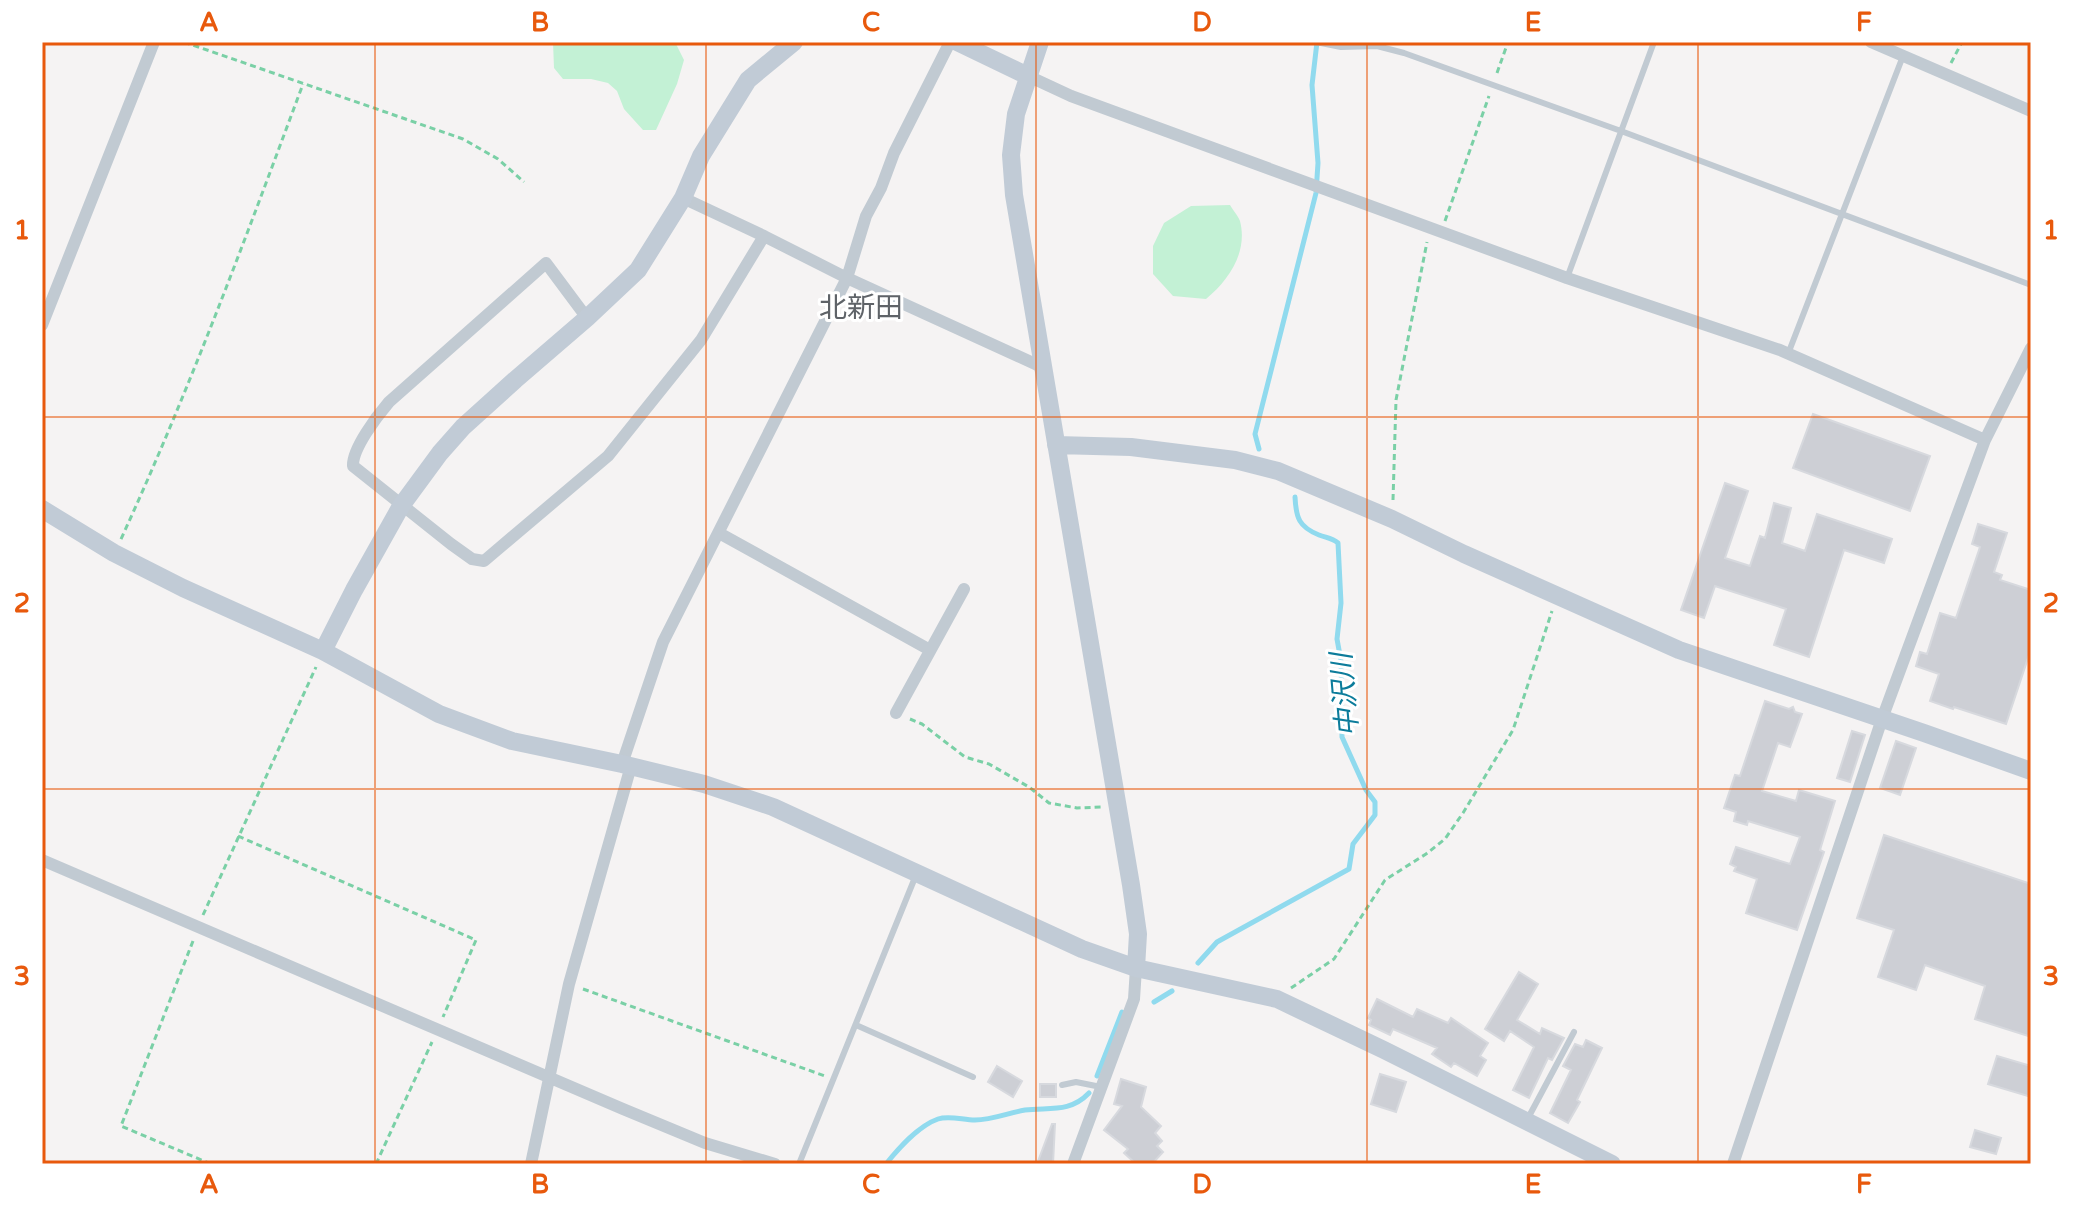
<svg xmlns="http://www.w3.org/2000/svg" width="2073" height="1206" viewBox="0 0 2073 1206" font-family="'Varela Round','Noto Sans JP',sans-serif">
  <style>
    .green { fill: #c3f1d5 }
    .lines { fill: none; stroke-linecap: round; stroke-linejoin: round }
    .stream { stroke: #90daee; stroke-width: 5 }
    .building { fill: #cdcfd5; stroke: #d7d9de; stroke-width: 2 }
    .path { stroke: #7ad0a6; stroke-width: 3; stroke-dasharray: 6 4; stroke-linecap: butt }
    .lane { stroke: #c1cad2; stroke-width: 6 }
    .street { stroke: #c1cad2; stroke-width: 12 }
    .secondary { stroke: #c1cbd6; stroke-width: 18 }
    .grid { fill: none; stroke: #e8590c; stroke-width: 2; stroke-opacity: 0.55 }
    .labels { text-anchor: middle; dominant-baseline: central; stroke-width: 6; stroke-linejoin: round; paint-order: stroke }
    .neighbourhood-label { font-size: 28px; fill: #5f6368; stroke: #fff }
    .water-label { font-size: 28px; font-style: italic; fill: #0c7c9b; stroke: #fff }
    .neatline { fill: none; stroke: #e8590c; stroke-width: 3 }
    .grid-label { font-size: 26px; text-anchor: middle; font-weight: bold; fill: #e8590c }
  </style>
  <rect width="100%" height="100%" fill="#f5f3f3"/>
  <path class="green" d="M553,42H675L684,60L677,84L656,130H643L624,109L617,91L608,83L591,79H563L554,68Z
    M1230,205C1233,210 1238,216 1240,221C1248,252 1229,280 1206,299L1173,296L1153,274V246L1164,223L1191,206Z"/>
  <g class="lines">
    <path class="stream" d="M1259,449L1255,434L1316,193L1318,163L1312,85L1317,42
      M1198,963L1217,942L1349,869L1353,844L1375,815V802L1366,790L1342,737L1341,661L1337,639L1341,603L1338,543C1332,538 1327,538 1319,535C1299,527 1296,518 1295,497
      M1154,1002L1172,991
      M1097,1076L1122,1012
      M886,1164C899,1148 918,1126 938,1119C949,1115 963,1120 975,1120C992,1120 1008,1113 1025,1110C1049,1107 1070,1113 1089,1093"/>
  </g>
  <path class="building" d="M1813,414L1930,456L1910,511L1793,468Z
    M1725,483L1748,491L1725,558L1750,566L1760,536L1765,538L1774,503L1791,508L1782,543L1805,551L1817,514L1892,539L1884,563L1844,550L1809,657L1774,645L1786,609L1715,586L1704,618L1681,610Z
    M1978,524L2007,533L1994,572L2002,575L2000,580L2031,590V649L2006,724L1954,707L1953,709L1930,701L1939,674L1916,666L1920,652L1927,654L1940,613L1956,618L1980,547L1972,544Z
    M1765,701L1789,709L1793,707L1795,712L1802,714L1790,747L1778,743L1762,791L1796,801L1799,790L1835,801L1820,850L1824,852L1797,930L1746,913L1757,879L1734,871L1736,867L1730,864L1736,847L1790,864L1800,837L1748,821L1747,825L1734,821L1736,812L1724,808L1735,775L1740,776Z
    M1852,731L1865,735L1850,782L1837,778Z
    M1896,741L1916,748L1900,795L1880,788Z
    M1884,835L2031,884V1037L1975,1019L1985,986L1925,965L1916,990L1878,977L1894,930L1857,918Z
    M1519,972L1538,984L1517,1020L1540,1034L1542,1028L1564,1038L1552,1060L1548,1058L1529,1098L1513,1090L1534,1047L1510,1031L1504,1041L1485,1029Z
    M1377,999L1413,1017L1417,1009L1448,1023L1451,1018L1488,1043L1480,1056L1486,1060L1477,1076L1454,1063L1451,1067L1432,1054L1437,1048L1393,1029L1390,1035L1369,1025L1371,1020L1368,1018Z
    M1586,1040L1602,1048L1577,1100L1580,1102L1568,1123L1550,1113L1571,1070L1563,1066L1575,1044L1583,1047Z
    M1997,1056L2031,1066V1097L1988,1084Z
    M997,1066L1022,1081L1013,1097L988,1082Z
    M1380,1074L1406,1082L1396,1112L1371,1104Z
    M1121,1079L1146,1087L1141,1107L1161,1126L1155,1133L1162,1141L1157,1146L1163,1152L1152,1164H1136L1124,1153L1128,1149L1104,1130L1122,1106L1114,1104Z
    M1040,1084H1056V1097H1040Z
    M1052,1124H1055L1053,1164H1037Z
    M1975,1130L2001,1138L1996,1154L1970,1147Z"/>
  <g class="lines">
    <path class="path" d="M184,42L463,139L498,159L524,182
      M1951,63L1962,42
      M1497,73L1508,42
      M1445,221L1489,96
      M1393,500L1396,400L1427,242
      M121,539C189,391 246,237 303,84
      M910,719L922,724L965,757L989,764L1029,787L1049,803L1077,808L1101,807
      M238,836L476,940L443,1017
      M203,915L316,667
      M193,941L121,1126L211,1164
      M1291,988L1334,959L1385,880L1426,854L1445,839L1463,813L1513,730L1552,611
      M583,989L825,1076
      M376,1164L432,1042"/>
    <path class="lane" d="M1316,42L1341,47L1377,46L1404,53L1621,131L2031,285
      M1567,278L1654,42
      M1788,354L1903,56
      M856,1025L973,1077
      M1062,1085L1076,1082L1101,1087
      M1527,1120L1574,1032
      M799,1164L916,875"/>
    <path class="street" d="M1871,42L2031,111
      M1028,76L1071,96L1567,278L1780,350L1985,440
      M683,198L764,236L847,278L1044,368
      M587,318L546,263L389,402C377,416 352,449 353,466L451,544L472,559L484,561L608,456L701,340L764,236
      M42,325L154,42
      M719,533L930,650
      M896,713L964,589
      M622,764L663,642L847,278L866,216L881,188L894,153L950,42
      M42,860L623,1109L705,1143L775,1164
      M531,1164L569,984L631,766
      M1073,1164L1134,999L1136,968
      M1733,1164L1882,719L1985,440L2031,348"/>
    <path class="secondary" d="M957,42L1028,76
      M1040,42L1016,114L1011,155L1014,195L1131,885L1138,934L1136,968
      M1056,445L1131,447L1235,460L1278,471L1392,519L1464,554L1679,650L1924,733L2031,771
      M42,509L114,553L183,588L323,651L439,714L512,741L622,764L704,784L773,807L1082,949L1136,968L1277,999L1384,1050L1612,1164
      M323,651L354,590L401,506L440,453L463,427L515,380L587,318L638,270L683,198L701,156L748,80L794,42"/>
  </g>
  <path class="grid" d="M375,42V1164M706,42V1164M1036,42V1164M1367,42V1164M1698,42V1164M42,417H2031M42,789H2031"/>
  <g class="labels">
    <g class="neighbourhood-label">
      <text x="861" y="308">北新田</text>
    </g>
    <g class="water-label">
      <text transform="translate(1345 695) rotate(-95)">中沢川</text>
    </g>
  </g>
  <rect width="2073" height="1206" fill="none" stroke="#ffffff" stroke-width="88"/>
  <rect x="44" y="44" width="1985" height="1118" class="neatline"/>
  <g class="grid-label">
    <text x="209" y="31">A</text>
    <text x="540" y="31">B</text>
    <text x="871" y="31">C</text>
    <text x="1202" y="31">D</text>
    <text x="1533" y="31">E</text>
    <text x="1864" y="31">F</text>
    <text x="22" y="239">1</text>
    <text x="2051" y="239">1</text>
    <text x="22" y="612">2</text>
    <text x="2051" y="612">2</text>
    <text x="22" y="985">3</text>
    <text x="2051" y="985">3</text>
    <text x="209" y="1193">A</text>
    <text x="540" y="1193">B</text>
    <text x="871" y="1193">C</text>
    <text x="1202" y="1193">D</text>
    <text x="1533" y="1193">E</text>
    <text x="1864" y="1193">F</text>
  </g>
</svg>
